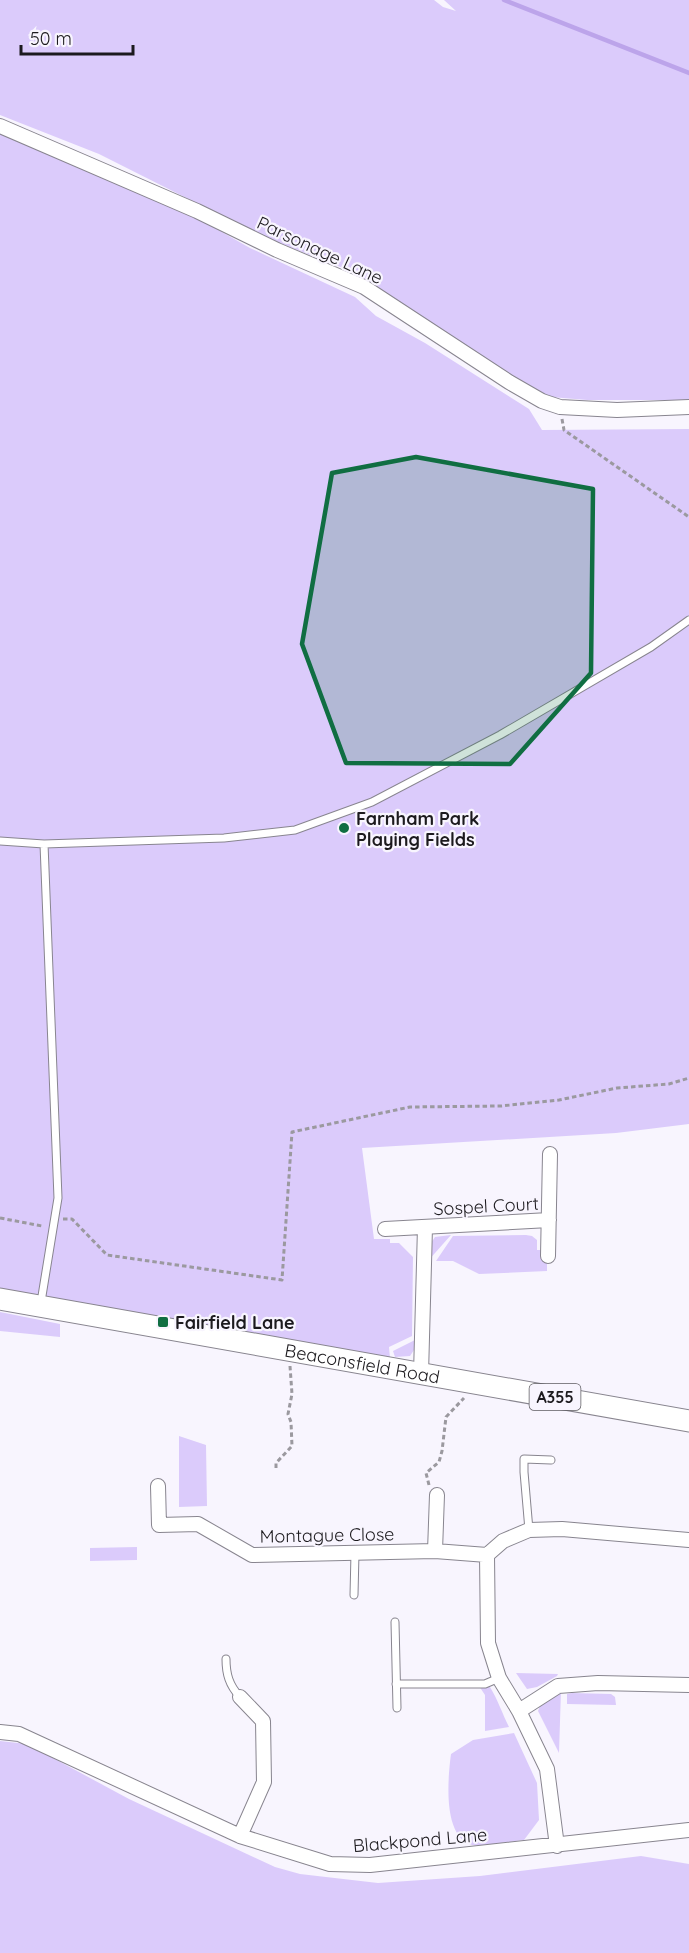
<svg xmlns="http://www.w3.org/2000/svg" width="689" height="1953" viewBox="0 0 689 1953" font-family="Quicksand,sans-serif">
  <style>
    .green { fill: #dbcbfb }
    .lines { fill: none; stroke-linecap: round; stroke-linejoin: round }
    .stream { stroke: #bca4ea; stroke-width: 4.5 }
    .service-casing { stroke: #88858f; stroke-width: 9 }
    .minor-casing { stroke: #88858f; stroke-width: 16 }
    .primary-casing { stroke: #88858f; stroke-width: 23 }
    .path { stroke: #9b999f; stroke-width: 3; stroke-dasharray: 4.5 3; stroke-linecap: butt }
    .service { stroke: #fff; stroke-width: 7 }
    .minor { stroke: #fff; stroke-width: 14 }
    .primary { stroke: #fff; stroke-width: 21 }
    .marked { fill: #106e42; fill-opacity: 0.2; stroke: #106e42; stroke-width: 4.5; stroke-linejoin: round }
    .poi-dot { fill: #106e42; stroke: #f8f5fe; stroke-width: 2 }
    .labels { text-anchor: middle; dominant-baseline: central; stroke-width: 4.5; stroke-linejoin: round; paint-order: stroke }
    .shield { fill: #f8f5fe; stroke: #5e5c61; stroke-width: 1.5 }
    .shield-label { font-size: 16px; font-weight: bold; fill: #1c1a1e }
    .street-label { font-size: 18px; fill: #1c1a1e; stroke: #f8f5fe }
    .poi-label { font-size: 18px; font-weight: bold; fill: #1c1a1e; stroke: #f8f5fe; text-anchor: start }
  </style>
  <rect width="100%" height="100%" fill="#f8f5fe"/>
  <path class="green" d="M0,0H434L443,7L456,11L444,0H689V400H587L551,397L522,382L343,268L262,236L99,154L0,115Z
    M0,132L185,211L250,248L355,297L376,316L425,343L529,409L542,430L689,429V1124L616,1133L362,1148L374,1239H390V1243H399L413,1257L412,1336L389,1347L390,1359L0,1292Z
    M451,1235L427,1262L429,1246L435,1237Z
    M526,1235L532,1236L537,1240V1250H547V1271L479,1274L453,1261H436L453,1236Z
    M0,1312L60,1324V1337L0,1331Z
    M415,1340L414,1350L410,1356L395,1357L393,1351Z
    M179,1436L206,1445L207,1506L179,1507Z
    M137,1547V1560L90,1561V1548Z
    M516,1673L558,1674L557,1676L537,1687L527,1689Z
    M479,1686L490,1687C498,1700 502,1713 509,1727L485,1731V1695Z
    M561,1690L559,1753L538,1711L542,1701Z
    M572,1693L611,1694L615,1697L616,1705L567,1704V1694Z
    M514,1733L537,1783L539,1820L524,1840C513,1841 481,1847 472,1845C442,1837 448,1777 451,1754L473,1740Z
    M0,1741L27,1744L129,1799L275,1867L300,1874L378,1883L480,1876L641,1856L689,1864V1953H0Z"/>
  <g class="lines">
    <path class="stream" d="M504,0L689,73"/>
    <defs>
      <path id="service" d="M0,841L44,844L224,838L295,830L372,802L500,735L651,647L689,620
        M41,1302L58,1198L44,844
        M529,1530L524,1472V1459L551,1460
        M354,1595L355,1553
        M395,1622L397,1708
        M226,1659C226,1674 229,1685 240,1697
        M396,1684H485L499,1678"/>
      <path id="minor" d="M0,126L197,211L277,250L364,287L509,382L542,401L560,407L617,410L689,407
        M385,1229L549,1220
        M548,1256L550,1154
        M421,1374L425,1227
        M158,1486L159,1525L198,1524L252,1555L435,1551
        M437,1495L435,1551L487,1555
        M519,1711L558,1686L598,1683L689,1685
        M0,1732L19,1734L240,1836L330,1864L370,1865L689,1830
        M240,1836L264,1782L263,1721L240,1697
        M557,1846L547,1769L519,1711L499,1678L488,1643L487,1555L503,1541L529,1530L562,1529L689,1540"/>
      <g id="primary">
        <path id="s1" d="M0,1299L689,1421"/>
      </g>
    </defs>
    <use href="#service" class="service-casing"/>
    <use href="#minor" class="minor-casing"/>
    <use href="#primary" class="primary-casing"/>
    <path class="path" d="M562,419L564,430L689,517
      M0,1218L42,1226
      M63,1219H72L107,1255L282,1280L292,1132L410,1107L501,1106L559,1100L617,1088L669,1084L689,1078
      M276,1468V1463L292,1446L291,1422L288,1414L292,1394L290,1366
      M429,1485L426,1473L439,1462L442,1451L446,1417L464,1398"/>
    <use href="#service" class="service"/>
    <use href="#minor" class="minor"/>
    <use href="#primary" class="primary"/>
  </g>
  <path class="marked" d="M416,457L593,489L591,673L510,764L346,763L302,644L332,473Z"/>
  <g class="poi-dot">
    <circle cx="344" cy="828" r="6"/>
    <rect x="157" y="1316" width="12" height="12" rx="3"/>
  </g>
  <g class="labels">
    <rect class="shield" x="529.5" y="1384" width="51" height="26" rx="4.5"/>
    <g class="shield-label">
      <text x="555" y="1397">A355</text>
    </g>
    <g class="street-label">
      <text transform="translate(320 250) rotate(25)">Parsonage Lane</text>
      <text transform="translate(486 1206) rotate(-3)">Sospel Court</text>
      <text stroke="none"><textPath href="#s1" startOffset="368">Beaconsfield Road</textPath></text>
      <text transform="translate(327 1535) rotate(-1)">Montague Close</text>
      <text transform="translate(420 1840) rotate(-5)">Blackpond Lane</text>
    </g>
    <g class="poi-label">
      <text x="356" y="818">Farnham Park<tspan x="356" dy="21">Playing Fields</tspan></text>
      <text x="175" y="1322">Fairfield Lane</text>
    </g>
  </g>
  <path d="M21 45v9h112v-9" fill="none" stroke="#1c1a1e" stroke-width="3"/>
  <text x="30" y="45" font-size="18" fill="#1c1a1e" stroke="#f8f5fe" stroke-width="4.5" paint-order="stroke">50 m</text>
</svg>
